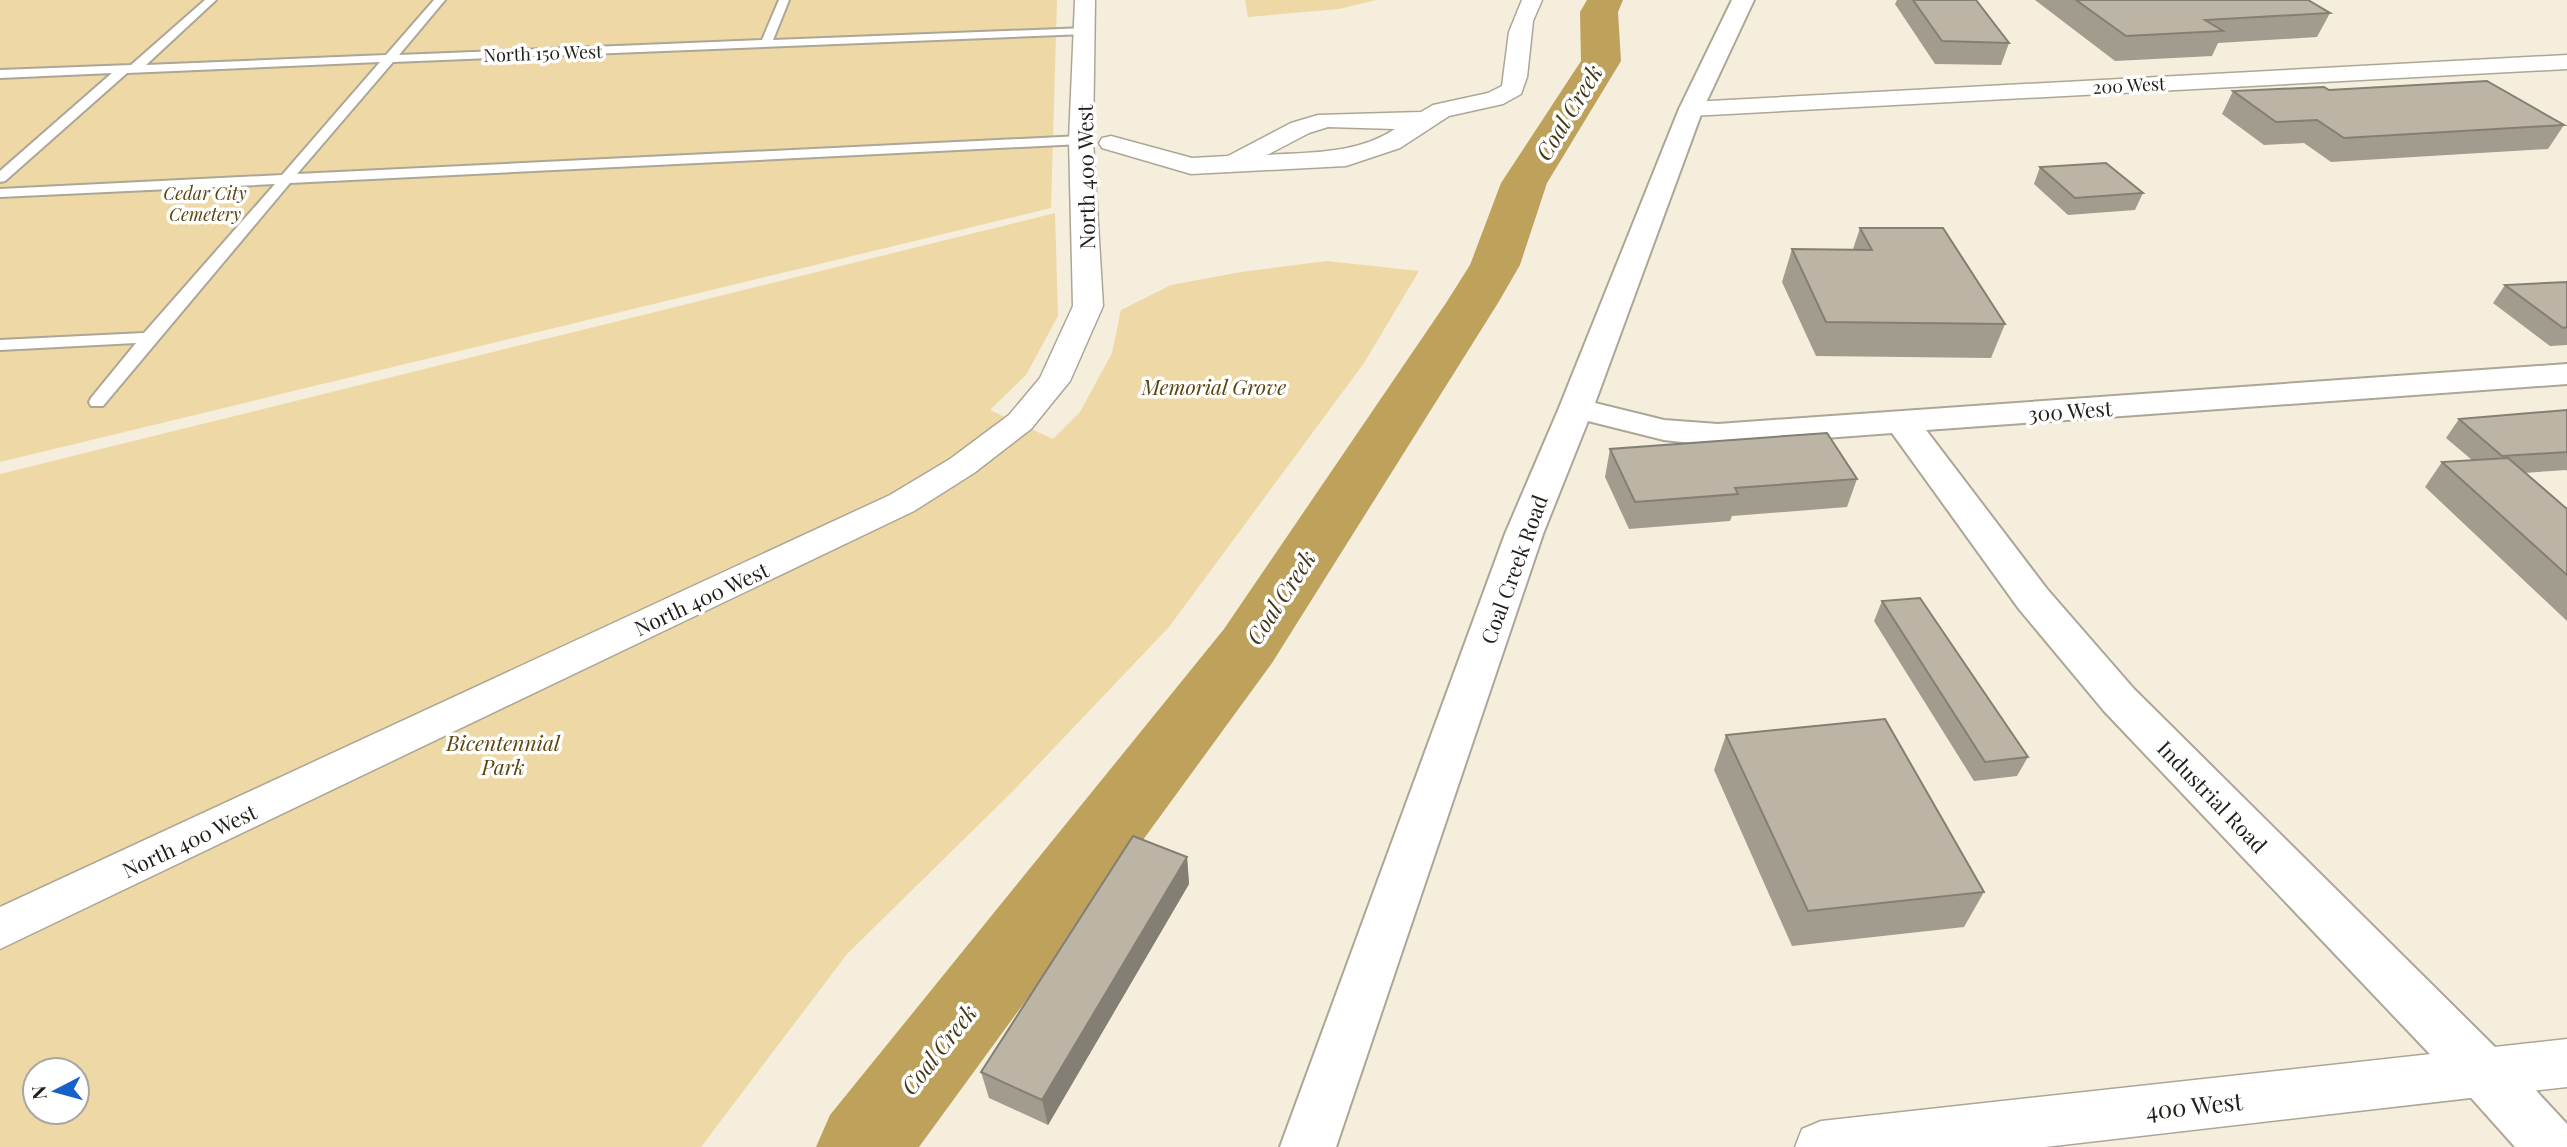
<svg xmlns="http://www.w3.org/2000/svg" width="2567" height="1147" viewBox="0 0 2567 1147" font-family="'Playfair Display',serif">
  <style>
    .green { fill: #eed8a6; fill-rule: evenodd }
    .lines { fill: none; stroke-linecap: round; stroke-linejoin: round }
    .river { fill: #bea25c; fill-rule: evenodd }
    .lane-casing { stroke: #aca696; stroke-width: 4 }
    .street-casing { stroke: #aca696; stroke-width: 3 }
    .secondary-casing { stroke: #aca696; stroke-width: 4 }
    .lane { fill: #fff; fill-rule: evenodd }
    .street { fill: #fff; fill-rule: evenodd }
    .secondary { fill: #fff; fill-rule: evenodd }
    .wall { fill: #a29c8e }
    .shaded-wall { fill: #847f74 }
    .building { fill: #bcb5a5; stroke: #847f74; stroke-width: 2 }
    .labels { text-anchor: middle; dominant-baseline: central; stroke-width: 7; stroke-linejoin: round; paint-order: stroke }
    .far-street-label { font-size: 18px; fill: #22201a; stroke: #fff }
    .far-park-label { font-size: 18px; font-style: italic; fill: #5a450e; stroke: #fff }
    .street-label { font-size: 21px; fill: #22201a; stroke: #fff }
    .park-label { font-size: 21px; font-style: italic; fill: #5a450e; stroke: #fff }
    .water-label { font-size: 23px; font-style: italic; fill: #443718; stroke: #fff }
    .near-street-label { font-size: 24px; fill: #22201a; stroke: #fff }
  </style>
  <rect width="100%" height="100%" fill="#f5eedd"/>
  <path class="green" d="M0,0H1057L1051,208L0,462Z
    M1245,0H1376L1339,9L1248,17Z
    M1055,213L1058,316L1026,375L990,410L1053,439L1080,412L1112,353L1121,310L1171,285L1241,272L1327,261L1419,271L1364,363L1169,627L1013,791L847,954L701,1147H0V474ZM35,1070H77V1112H35Z"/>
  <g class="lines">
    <path class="river" d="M1587,0H1623L1618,12L1621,61L1547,183L1520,265L1498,303L1272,663L919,1147H816L830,1115L1224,629L1446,303L1470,265L1501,183L1581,61L1580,12Z"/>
    <defs>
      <path id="lane" d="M205,0H216L146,65L386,55L434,0H445L399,55L762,40L779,0H789L773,40L1086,28L1092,31L1086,34L393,62L297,174L1081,136L1087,140L1081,144L290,183L103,406H91L89,402L91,398L136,343L0,350V340L144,333L275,184L0,197V189L282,175L380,62L127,73L5,181L0,182V171L112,73L0,78V70L131,65Z"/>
      <path id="street" d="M1075,0H1095L1093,140L1103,306L1070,381L1031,429L974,473L914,511L0,949V907L890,495L950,459L1009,415L1040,378L1073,306L1069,140Z
        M1522,0H1542L1533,21L1527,77L1521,94L1503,104L1449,116L1400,148L1346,166L1191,174L1102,148L1099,143L1102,138L1111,136L1192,158L1228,156L1291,123L1318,115L1421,112L1433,105L1488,93L1502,86L1509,32ZM1328,127L1395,129C1357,154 1312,152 1267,155L1309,133Z
        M2567,55V69L1691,116L1683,114L1679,109L1683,104L1691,102Z
        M2567,1039V1087L2045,1147H1795L1802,1129L1821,1121Z"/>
      <path id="secondary" d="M1732,0H1754L1703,109L1595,403L1664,420L1718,424L2567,364V384L1926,430L2047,589L2134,689L2503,1055L2567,1124V1147H2515L2465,1091L2104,711L2019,609L1892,433L1718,446L1664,440L1588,421L1543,534L1336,1147H1280L1505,534L1559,408L1679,109Z"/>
    </defs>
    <use href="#lane" class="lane-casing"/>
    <use href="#street" class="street-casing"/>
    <use href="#secondary" class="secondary-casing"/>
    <use href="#lane" class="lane"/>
    <use href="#street" class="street"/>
    <use href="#secondary" class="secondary"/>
  </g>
  <path class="wall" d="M1897,0H1976L2009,43L2001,65L1935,64L1895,4Z
    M2035,0H2308L2330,13L2317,37L2218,43L2212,56L2115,61Z
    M2329,90L2564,125L2548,149L2331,162L2304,143L2264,145L2222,114L2233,91Z
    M2040,167L2143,193L2135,210L2068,215L2034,184Z
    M1860,228L2005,324L1991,358L1816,356L1782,282L1792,249H1853Z
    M2567,282V345L2550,346L2493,303L2505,285Z
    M2567,410V471L2566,470L2524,473L2567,509V621L2425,487L2442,462L2472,460L2446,438L2459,419Z
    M1610,449L1857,479L1847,507L1732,516L1730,521L1629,529L1605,477Z
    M1882,601L2028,757L2017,776L1974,781L1874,621Z
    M1726,735L1984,892L1964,927L1792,946L1714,770Z
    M1187,857L1189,884L1048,1125L989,1098L981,1072Z"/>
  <path class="shaded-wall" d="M1187,857L1189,884L1048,1125L1042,1100Z"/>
  <path class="building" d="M1913,0H1976L2009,43L1942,41Z
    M2076,0H2308L2330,13L2205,20L2223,31L2126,36Z
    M2487,81L2564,125L2344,138L2317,120L2276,122L2233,91L2324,87L2329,90Z
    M2106,163L2143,193L2075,198L2040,167Z
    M1860,228H1943L2005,324L1826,322L1792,249L1872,250Z
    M2567,282V327L2563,328L2505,285Z
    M2567,410V452L2502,456L2459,419Z
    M1827,433L1857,479L1735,488L1738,494L1635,502L1610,449Z
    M2508,458L2567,509V575L2442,462Z
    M1920,598L2028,757L1985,762L1882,601Z
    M1885,719L1984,892L1808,911L1726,735Z
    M1133,836L1187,857L1042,1100L981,1072Z"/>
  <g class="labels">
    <g class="far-street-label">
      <text transform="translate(543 53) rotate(-2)">North 150 West</text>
      <text transform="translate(2129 85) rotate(-3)">200 West</text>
    </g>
    <g class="far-park-label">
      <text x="205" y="193">Cedar City<tspan x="205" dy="21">Cemetery</tspan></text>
    </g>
    <g class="street-label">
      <text transform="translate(1085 177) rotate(-91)">North 400 West</text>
      <text transform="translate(2070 410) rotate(-4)">300 West</text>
      <text transform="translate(1513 569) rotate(-70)">Coal Creek Road</text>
      <text transform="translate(701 598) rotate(-25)">North 400 West</text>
      <text transform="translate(2213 796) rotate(46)">Industrial Road</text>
      <text transform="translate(189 840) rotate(-25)">North 400 West</text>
    </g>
    <g class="park-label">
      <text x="1214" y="386">Memorial Grove</text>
      <text x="503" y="742">Bicentennial<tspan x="503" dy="24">Park</tspan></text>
    </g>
    <g class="water-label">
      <text transform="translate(1568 112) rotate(-59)">Coal Creek</text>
      <text transform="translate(1280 597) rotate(-57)">Coal Creek</text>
      <text transform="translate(938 1049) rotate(-52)">Coal Creek</text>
    </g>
    <g class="near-street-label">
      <text transform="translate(2194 1105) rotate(-6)">400 West</text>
    </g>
  </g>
  <g transform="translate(56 1091) rotate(264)"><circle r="33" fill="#ffffff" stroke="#a7a6a3" stroke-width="2"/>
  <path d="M0-5L12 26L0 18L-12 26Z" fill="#1660cb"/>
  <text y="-10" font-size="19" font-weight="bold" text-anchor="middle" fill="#22201a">N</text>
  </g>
</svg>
